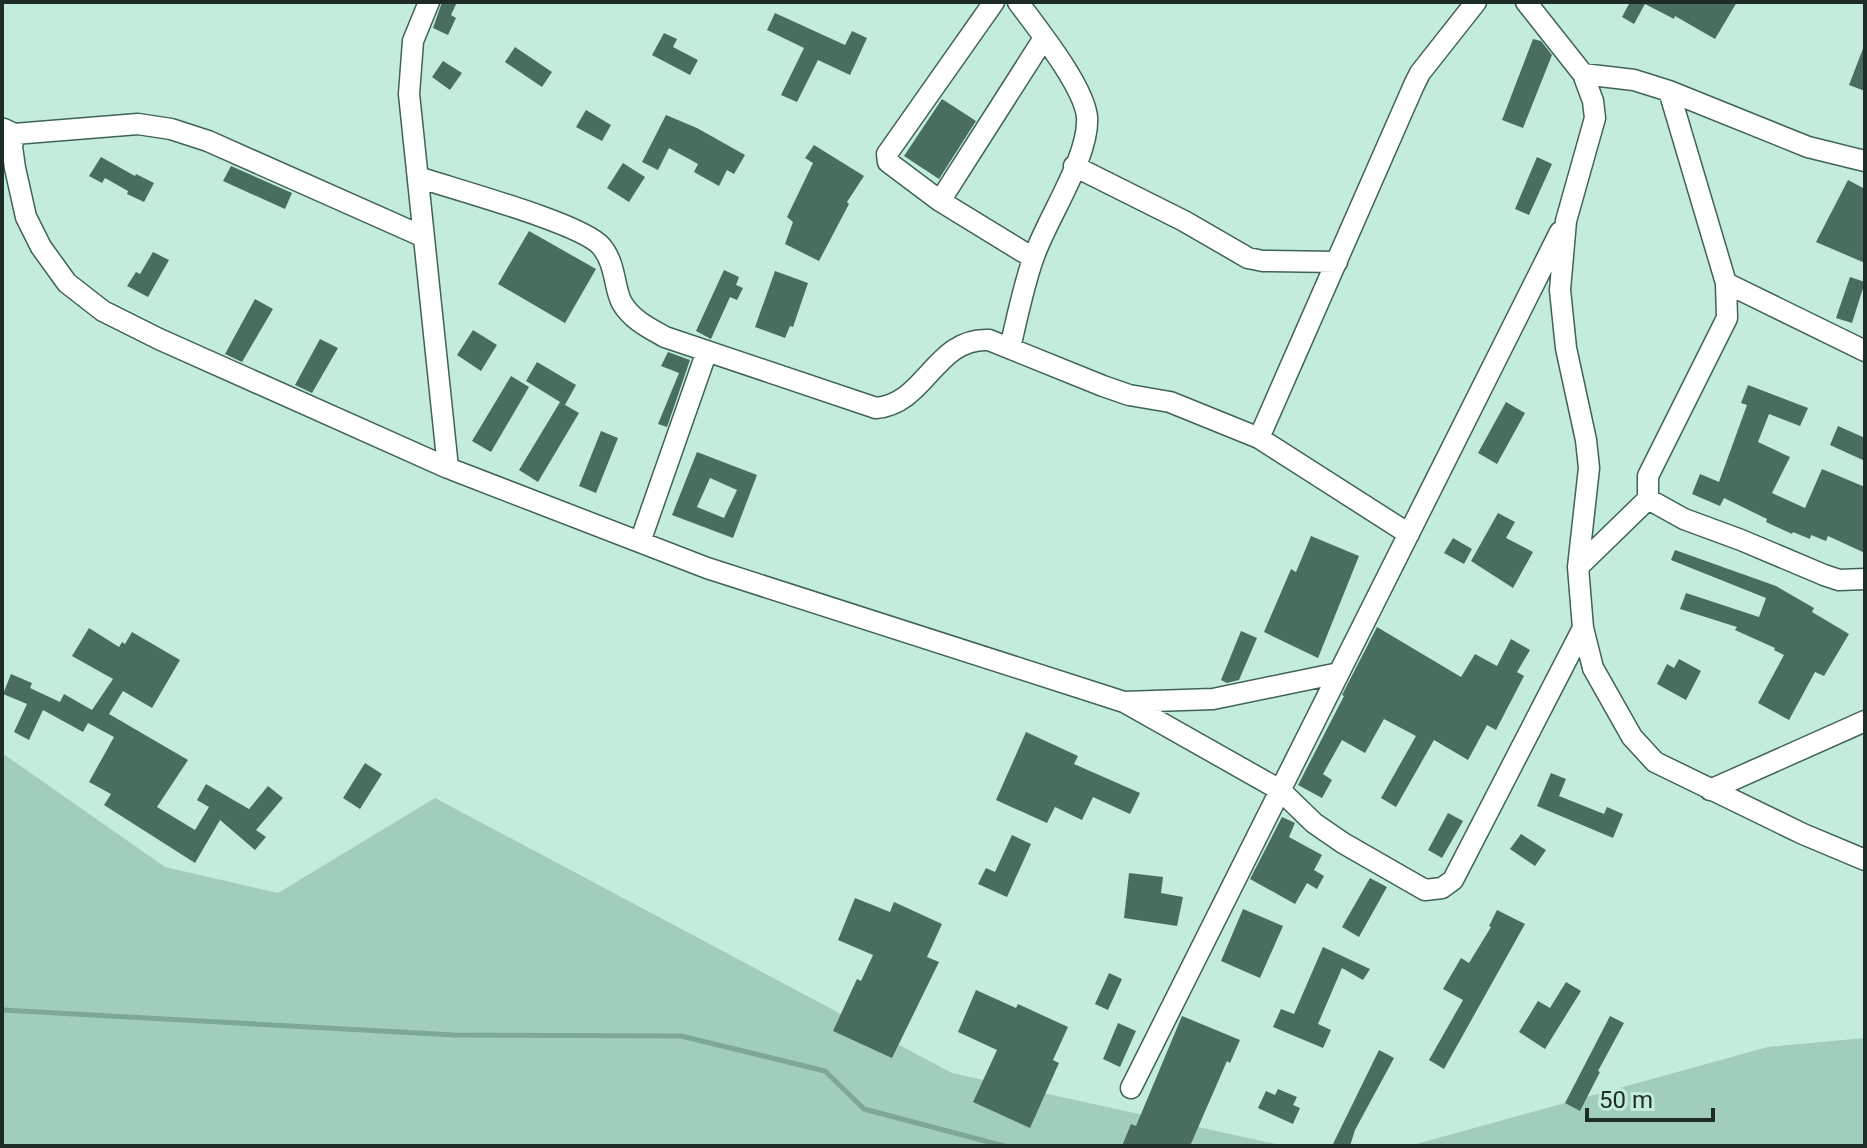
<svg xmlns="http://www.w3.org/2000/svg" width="1867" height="1148" viewBox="0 0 1867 1148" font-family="Roboto,sans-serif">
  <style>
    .green { fill: #a1cdbb }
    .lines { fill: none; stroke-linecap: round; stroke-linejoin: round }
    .stream { stroke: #7ca896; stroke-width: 5 }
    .building { fill: #496e5f; fill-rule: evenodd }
    .minor-casing { stroke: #3f6355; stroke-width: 23 }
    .minor { stroke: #fff; stroke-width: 20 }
  </style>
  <rect width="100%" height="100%" fill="#c4ecdb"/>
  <path class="green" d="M2,753L165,867L278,893L435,798L952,1073L1285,1146H2Z
    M1865,1038V1146H1409L1768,1047Z"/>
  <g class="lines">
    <path class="stream" d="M2,1010L454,1035L681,1036L825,1071L864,1109L1004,1146"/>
  </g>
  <path class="building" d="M442,2H457L451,15L456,18L448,35L433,28Z
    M1630,2H1737L1715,39L1675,16L1674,19L1645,4L1634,24L1622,17Z
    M775,13L845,45L852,31L867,38L850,75L818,60L797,102L781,95L804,48L767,30Z
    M664,33L677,39L673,47L698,60L690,75L652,55Z
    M1533,39L1541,41L1552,55L1523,128L1502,120Z
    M1864,46L1865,47V91L1849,85Z
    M515,47L552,72L542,87L505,62Z
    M443,61L462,73L450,90L432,77Z
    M942,99L976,121L939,179L904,156Z
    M586,110L611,125L602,141L576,127Z
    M666,115L697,128L745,155L734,174L727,170L719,186L694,172L698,164L669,148L658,170L642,162Z
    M814,145L864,176L847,202L849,204L819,261L785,244L793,222L787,217L813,163L805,158Z
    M101,157L135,176L136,174L154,183L144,202L127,194L128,191L105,178L102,183L89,176Z
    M1537,157L1552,164L1529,215L1515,209Z
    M623,163L645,177L629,202L607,188Z
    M231,166L292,193L285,209L223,181Z
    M1848,180L1865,189V263L1816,242Z
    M529,231L596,269L565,323L498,284Z
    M153,252L169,260L148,297L127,286L136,272L140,274Z
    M724,270L739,277L736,285L743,288L737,300L730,297L711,339L696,331Z
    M775,271L808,283L793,327L790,326L785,338L755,327Z
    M1850,277L1865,282L1852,323L1836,318Z
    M255,299L273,309L242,362L225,354Z
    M473,330L497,345L481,371L457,355Z
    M320,339L338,348L312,393L295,385Z
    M668,352L690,360L667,427L658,424L679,373L661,366Z
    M537,362L576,385L565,405L526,381Z
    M511,376L529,387L491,452L472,441Z
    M1748,385L1808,408L1800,426L1769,414L1758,442L1790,457L1772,493L1805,508L1822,469L1865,487V553L1828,536L1826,541L1811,535L1810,539L1793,532L1792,534L1766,522L1767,519L1724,498L1720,506L1692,494L1700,474L1719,482L1747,405L1741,403Z
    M560,402L579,413L538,482L519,470Z
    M1506,402L1525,413L1497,464L1478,453Z
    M1838,426L1865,438V461L1830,445Z
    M601,431L618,438L596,493L579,486Z
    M697,452L757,475L733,538L672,515ZM710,478L737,490L724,518L697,507Z
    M1498,513L1515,522L1506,538L1533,552L1513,588L1471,561Z
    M1311,536L1359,556L1318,658L1264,632L1291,569L1296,572Z
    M1453,538L1472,549L1464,564L1444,553Z
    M1675,550L1776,586L1814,608L1812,612L1849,634L1824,676L1815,672L1789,720L1758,703L1784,655L1774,650L1775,648L1735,630L1737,627L1680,609L1686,593L1759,617L1766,598L1671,560Z
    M1377,627L1461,677L1475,654L1497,666L1511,639L1530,650L1517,672L1524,676L1496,730L1487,725L1468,760L1434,740L1396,807L1381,798L1416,736L1384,719L1365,753L1342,740L1323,774L1332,780L1322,798L1298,785L1344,696L1342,695Z
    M89,628L119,647L122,642L125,644L132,632L180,660L152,708L123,691L109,714L188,760L157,807L195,830L209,807L197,800L206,784L249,809L268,786L283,798L256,830L266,837L255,850L220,820L195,863L104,805L111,794L89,782L114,737L88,723L83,732L43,710L29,740L14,732L27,704L3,694L11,674L32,683L30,688L60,702L64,694L92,710L113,679L72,656Z
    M1241,631L1257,638L1239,680L1227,683L1221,680Z
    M1679,659L1701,671L1686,700L1657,684L1667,664L1674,668Z
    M1026,732L1078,756L1074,764L1140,793L1130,814L1093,797L1082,820L1055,807L1047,823L996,800Z
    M365,763L382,774L360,809L343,798Z
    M1551,773L1566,779L1559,796L1604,814L1607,807L1623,814L1613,838L1537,806Z
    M1448,813L1463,821L1442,858L1428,850Z
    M1282,817L1295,823L1289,837L1322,855L1314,870L1324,876L1317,889L1307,883L1295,904L1250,879Z
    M1521,834L1546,850L1535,866L1510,849Z
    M1012,835L1031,844L1007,897L978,884L986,868L995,872Z
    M1129,873L1163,877L1161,893L1183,897L1177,926L1124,918Z
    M1370,878L1387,887L1359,937L1342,927Z
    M855,898L890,912L894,902L942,924L927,957L939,962L892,1058L833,1031L857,979L861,981L873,955L838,940Z
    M1243,909L1283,926L1260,978L1221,961Z
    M1497,910L1525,924L1444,1069L1429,1060L1463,1000L1443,989L1461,958L1469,963L1491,927L1489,926Z
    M1323,947L1370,969L1363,980L1342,968L1318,1024L1331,1030L1323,1048L1273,1027L1281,1009L1294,1014Z
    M1109,973L1122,979L1108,1010L1095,1004Z
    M1566,982L1581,991L1545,1049L1519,1032L1538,1001L1550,1008Z
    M976,990L1016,1008L1018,1004L1068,1027L1053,1060L1059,1063L1030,1128L973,1102L997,1050L958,1032Z
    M1182,1016L1240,1040L1230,1063L1227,1061L1190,1146H1122L1131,1124L1136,1126Z
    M1610,1016L1624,1023L1598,1071L1600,1072L1580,1111L1565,1103Z
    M1118,1023L1136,1031L1120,1067L1103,1059Z
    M1379,1050L1394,1058L1355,1130L1350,1146H1332Z
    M1278,1089L1297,1097L1293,1105L1300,1108L1293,1124L1258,1108L1266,1091L1275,1095Z"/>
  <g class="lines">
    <defs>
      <path id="minor" d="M429,2L413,41L409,94L448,468
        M994,2L887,154L888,162L940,201L1033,258
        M1526,2L1583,74L1593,101L1595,118L1566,221L1560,290L1566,348L1586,440L1589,468L1578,567L1583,628L1593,668L1632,737L1655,762L1803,834L1865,860
        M1583,74L1634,80L1669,91L1808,147L1865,161
        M4,129L14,134L138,124L171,129L208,141L424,237
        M14,134L12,147L15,168L26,217L41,247L67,283L103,311L159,339L448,468L707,568L1124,702L1213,699L1339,673
        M1074,166L1184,221L1248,258L1263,261L1337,262
        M418,177C453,189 581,223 601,246C616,263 614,289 622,303C632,320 649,328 665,337L876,408C926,404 935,337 989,340L1103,386L1129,395L1170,402L1259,438L1409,534
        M940,201L1044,38
        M1726,283L1865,351
        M1010,348C1017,318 1023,288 1033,259C1046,220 1090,156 1087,117C1084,86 1037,28 1018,2
        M1259,438L1414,85L1420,73L1476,2
        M1648,499L1684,519L1741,540L1824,575L1839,580L1865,579
        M640,542L707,351
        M1578,567L1648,499V476L1727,318L1726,283L1669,91
        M1126,703L1280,790L1314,823L1343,843L1425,890L1442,888L1453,880L1583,628
        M1710,790L1865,721
        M1131,1088L1560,232"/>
    </defs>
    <use href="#minor" class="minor-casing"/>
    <use href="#minor" class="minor"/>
  </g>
  <rect width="1867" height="1148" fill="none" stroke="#1d2c26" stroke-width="8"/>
  <path d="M1587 1108v12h126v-12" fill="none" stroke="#1d2c26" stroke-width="4"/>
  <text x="1599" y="1108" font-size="24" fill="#1d2c26" stroke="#c4ecdb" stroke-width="6" paint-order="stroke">50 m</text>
</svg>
